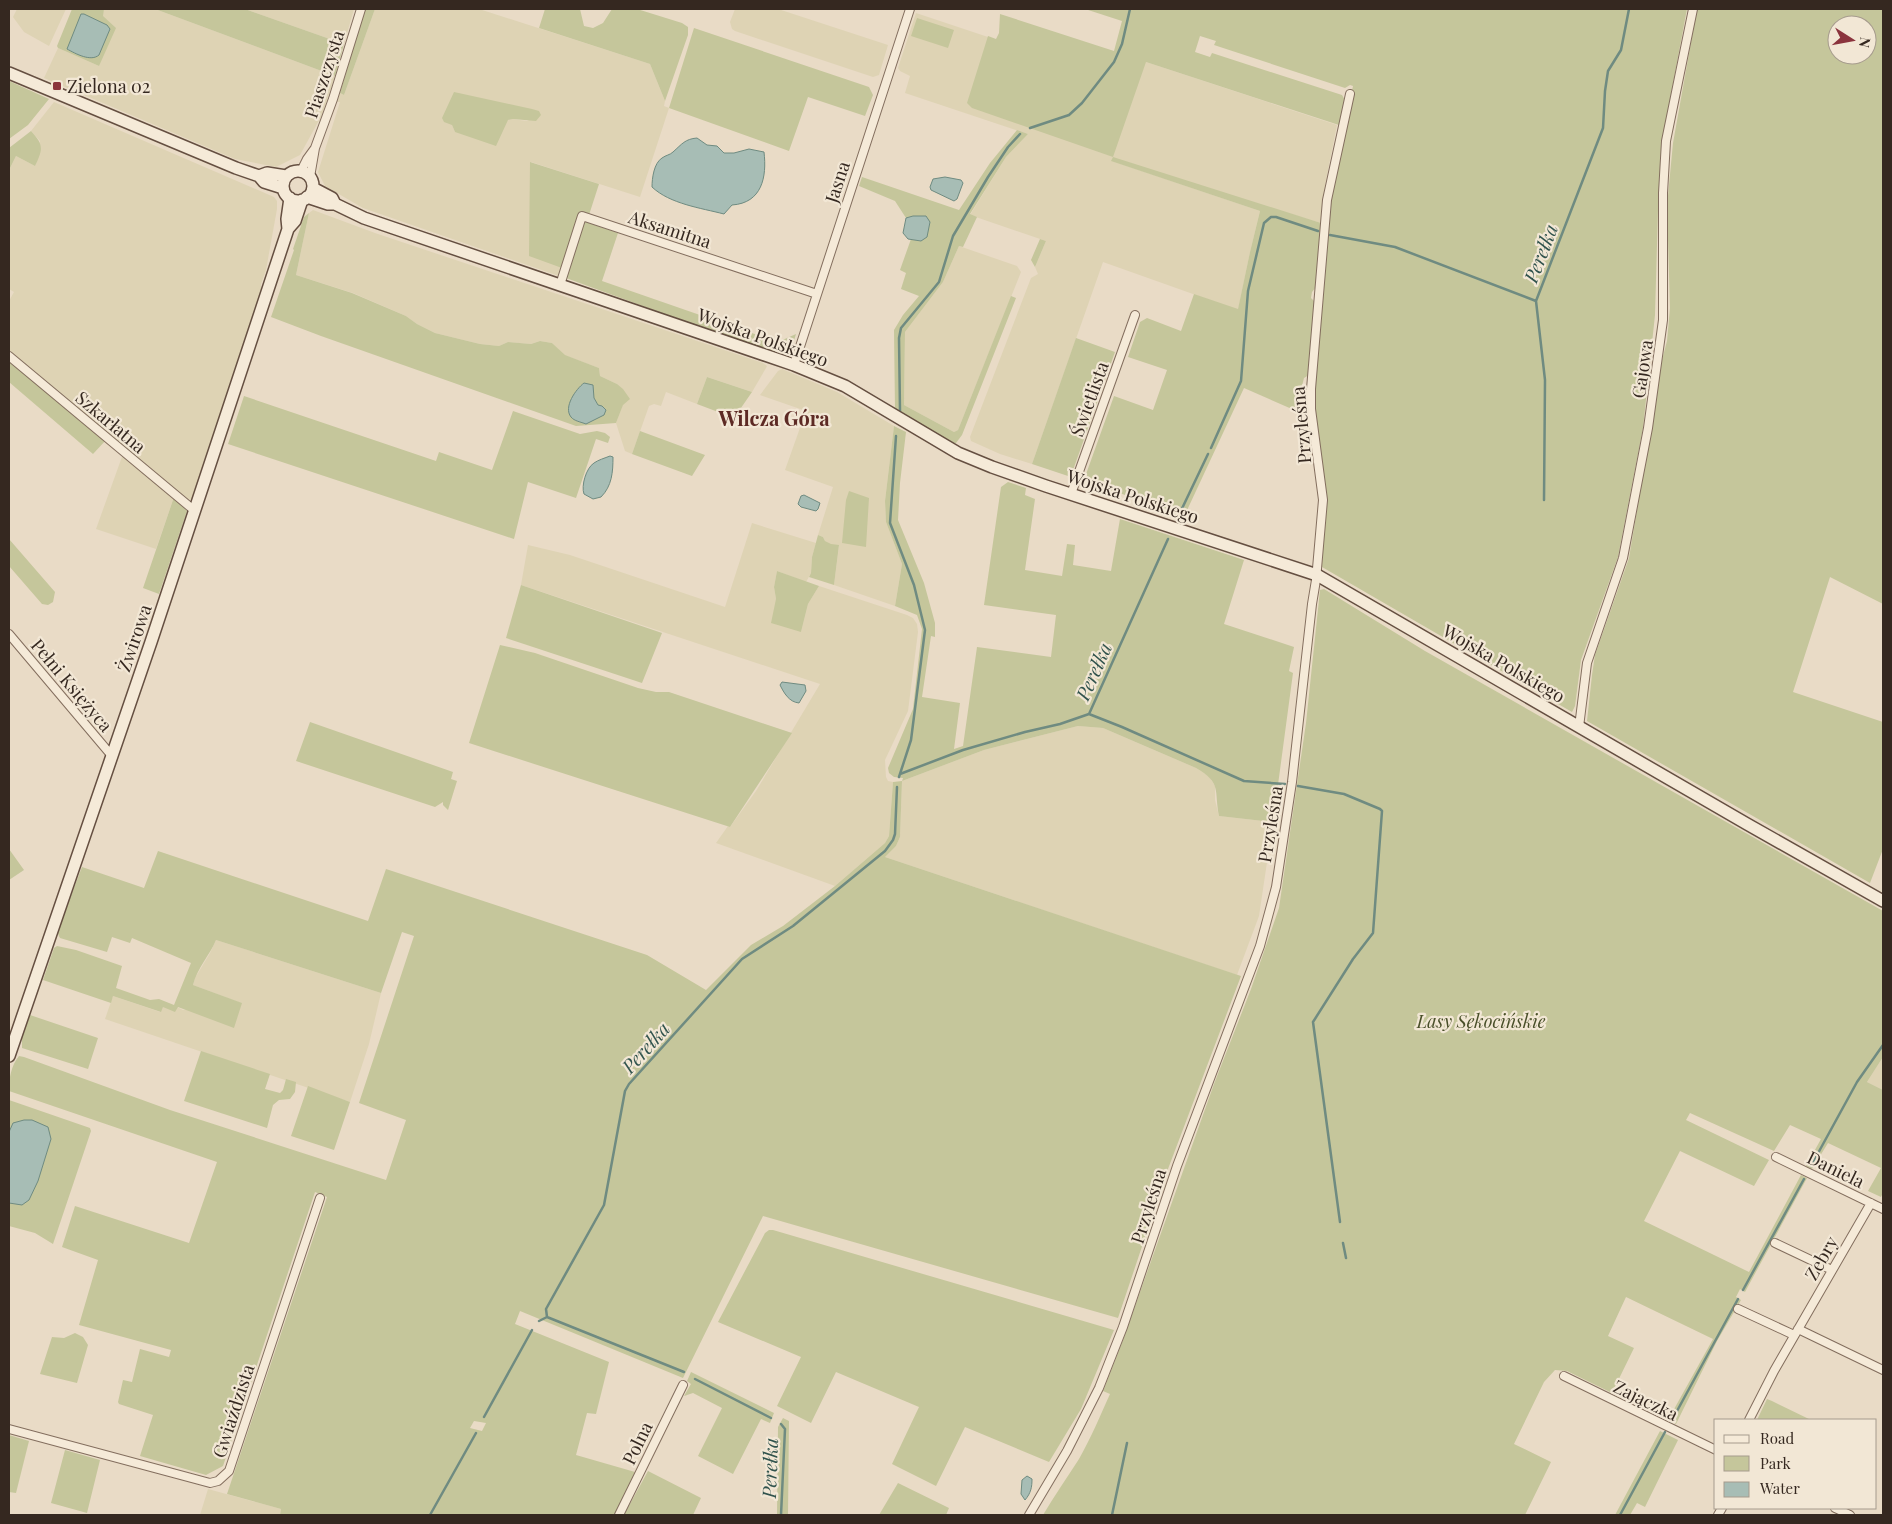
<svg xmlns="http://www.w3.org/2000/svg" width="1892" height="1524" viewBox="0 0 1892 1524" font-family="'Playfair Display',serif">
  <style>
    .farmland { fill: #ded3b4; fill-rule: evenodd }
    .green { fill: #c5c69b; fill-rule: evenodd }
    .water { fill: #a7bdb5; stroke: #6f8b81 }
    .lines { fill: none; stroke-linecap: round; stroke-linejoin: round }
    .stream { stroke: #6f8b81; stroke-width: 2.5 }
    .street-casing { stroke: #836e5e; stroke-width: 10 }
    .secondary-casing { stroke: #654f41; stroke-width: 14 }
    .street { stroke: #f5ead8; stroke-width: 8 }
    .secondary { stroke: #f5ead8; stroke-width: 11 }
    .poi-dot { fill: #8b343d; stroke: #f2e7d5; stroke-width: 2 }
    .labels { text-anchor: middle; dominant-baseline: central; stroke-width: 4.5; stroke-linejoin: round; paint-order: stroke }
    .street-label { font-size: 18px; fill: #352820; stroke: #f2e7d5 }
    .poi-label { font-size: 18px; fill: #352820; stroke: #f2e7d5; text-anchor: start }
    .park-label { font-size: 18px; font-style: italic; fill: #494f29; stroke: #f2e7d5 }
    .water-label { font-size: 19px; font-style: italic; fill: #31534d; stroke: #f2e7d5 }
    .quarter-label { font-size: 20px; font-weight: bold; fill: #5d2a24; stroke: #f2e7d5 }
  </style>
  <rect width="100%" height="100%" fill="#e9dbc6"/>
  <path class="farmland" d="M17,9H66L49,46L24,32L13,17Z
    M104,9H155L335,76L323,113L300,155L276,167L235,159L44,78L58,48L99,66L105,19L102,16Z
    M245,9H354L344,44Z
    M375,9H479L650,64L665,101L664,106L669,108L640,197L531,162L562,268L559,276L363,208L325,186L318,172L340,102H337L340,93L344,95ZM541,115L527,121L513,119L455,132L452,125Z
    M735,9H778L888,45L879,75L873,77L735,31L732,29L730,22Z
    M916,13L1099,74L1146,62L1337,125L1325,185L1321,223L1112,161L1260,211L1250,252L1238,310L1103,262L1032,464L1000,454L971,441L970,437L1031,278L1038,274L1035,267L1046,241L970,215L1006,157L1028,134L905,93L910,76L900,71L898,68Z
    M54,102L274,197L277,201V209L266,270L261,284V292L193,499L188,500L9,352V301L14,292L9,289V170L16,156L35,166L40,141L31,131Z
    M313,210L375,233L763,363L767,366L766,368L752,392L707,377L697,404L666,392L661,406L654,404L649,406L632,454L625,451L616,423L623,404L617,384L600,376L599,368L564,355L552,343L540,341L531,344L508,342L499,346L480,344L435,333L417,324L406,316L353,293L296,275L309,213Z
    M959,246L1017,266L1021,272L958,430L954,432L904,405L905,332L943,282Z
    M782,369L837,392L894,426L885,501L886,522L902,564L895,606L834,585L839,546L831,545L825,541L823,537L818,535L833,487L785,470L806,411L760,395L778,371Z
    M123,454L174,497L156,549L96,529Z
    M752,523L816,543L812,557L811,573L806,582L777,571L774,587L776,599L801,632L808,604L819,586L907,615L913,618L917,624L918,632L908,711L885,760L886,777L888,781L893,782L889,836L885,843L835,886L716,843L728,826L730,827L756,791L820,684L521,585L528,545L570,555L725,607Z
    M1078,726L1103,728L1196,768L1209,776L1215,786V800L1219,816L1273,822L1259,916L1237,975L885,857L896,846L900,837L902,781L984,750Z
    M216,940L381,993L369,1044L350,1102L105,1019L113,996L160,1012L163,1007H177L183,1010L241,1003L193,985L195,978L210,953Z
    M1883,1057V1090L1867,1082Z
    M208,1489L281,1509L280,1515H200Z"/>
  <path class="green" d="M72,9H104L103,16L116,28L99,66L58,48L57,46Z
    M155,9H245L344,44L335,76Z
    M365,9H375L344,95L340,93Z
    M545,9H580L584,26L593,28L603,23L612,9H637L682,23L688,27V35L665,101L650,64L539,28Z
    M1085,9H1687L1662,142L1658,210L1655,315L1643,428L1618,557L1581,660L1575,706L1572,712L1322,567L1325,484L1313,390L1329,200L1353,86L1350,85L1345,88L1214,45L1216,41L1200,36L1195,52L1210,57L1212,53L1342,95L1346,102L1342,126L1146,62L1113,157L1321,223L1316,287L1312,292L1311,298L1315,302L1309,375L1304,378L1302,386L1307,389L1308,416L1244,388L1182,521L1170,517L1169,510L1087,482L1085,477L1114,396L1153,410L1167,370L1128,357L1140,322L1147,318L1181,331L1194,294L1238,309L1250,252L1260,211L1111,161L1113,157L972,108L967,103L988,36L996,39L999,33L1000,14L1114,51L1122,21Z
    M1697,9H1883V604L1830,577L1793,692L1883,722V849L1870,883L1587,721L1592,675L1595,655L1629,558L1662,360L1667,341L1670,308L1667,206L1673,143ZM1837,25H1867V55H1837Z
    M917,18L954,30L948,48L911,36Z
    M694,28L869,87L873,95L865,116L808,97L789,151L669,108Z
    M9,81L49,99L28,125L9,139Z
    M454,92L532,109L539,111L541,115L536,121L513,119L508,120L496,146L455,132L452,125L444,122L442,118Z
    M1017,130L1028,134L1006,157L970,214L977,217L963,247L959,246L943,282L905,332L904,405L954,432L958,430L1011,296L1016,298L962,435L956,443H953L895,410L894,330L903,315L919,296L901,289L906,273L900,270L911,239L921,241L913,216L906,218L895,201L859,186L862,177L959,210L990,163Z
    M31,131C44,145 43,149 35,166L16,156L9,170V148Z
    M530,162L599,184L589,215L580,212L562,268L529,256Z
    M309,213L296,275L352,293L406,316L417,324L435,333L480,344L499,346L508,342L531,344L540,341L552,343L565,355L599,368L600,376L617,384L623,389L630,399L623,405L616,423L576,426L321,336L271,317L294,250L293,249L304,217Z
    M586,222L618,233L602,281L778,342L796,334L790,353L785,355L759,347L758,348L566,278L584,223Z
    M1040,239L1046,241L1035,267L1031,260Z
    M1076,338L1115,352L1072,473L1068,476L1032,464Z
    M9,360L106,440L93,454L9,382Z
    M707,377L752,392L734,418L697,404Z
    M244,396L436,461L439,452L492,470L513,411L580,434L597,431L605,433L610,437L608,443L596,439L576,498L528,482L514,539L228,444Z
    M894,426L906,432L900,483L898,520L924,583L935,623V637L931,636L922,697L960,703L954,749L963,746L977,647L1051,657L1056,615L984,605L1001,487L1008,482L1026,488L1025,495L1035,499L1025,570L1062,576L1067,544L1075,545L1073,565L1111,571L1120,519L1244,560L1224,624L1294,647L1289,671L1293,673L1273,822L1219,816C1214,790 1222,783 1196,768L1103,728L1078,726L984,750L902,781L900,837L896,846L885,857L1241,976L1168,1169L1118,1318L763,1216L683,1378L520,1311L515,1324L609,1362L596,1414L587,1413L576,1455L635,1472L615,1515H280L281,1509L227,1494L327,1197L315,1192L223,1466L206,1475L140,1456L153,1415L119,1404L118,1402L123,1380L132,1382L140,1349L169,1357L171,1350L79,1325L98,1260L62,1247L75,1206L189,1243L217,1162L9,1091C9,1078 11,1066 19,1056L24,1057L170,1110L386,1180L406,1120L359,1103L414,936L402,932L381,993L216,940C210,955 197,968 193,985L242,1003L234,1028L178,1007L175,1012L163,1007L161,1012L113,996L111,1003L43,980L54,948L57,946L76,950L122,966L116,988L150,1000L159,999L174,1005L191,963L132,938L130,943L112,937L107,952L60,938L57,932L82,867L144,888L158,851L368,921L386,869L647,955L706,990L751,945L783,926L835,886L885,843L889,836L893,782L902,781L903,778L894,777L889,773L888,768L913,709L922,629L917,615L895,606L902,564L886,522L885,501ZM474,1421L486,1423L482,1431L470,1428Z
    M640,431L705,455L692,476L632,454Z
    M849,491L869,498L866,547L842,543L846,500Z
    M174,497L187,511L159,594L143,588Z
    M818,535L823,537L825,541L831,544L839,545L834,585L809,577L811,573L812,557Z
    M9,539L55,592L53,602L48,605L42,604L9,566Z
    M777,571L819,586L808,604L801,632L771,623L776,599L774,587Z
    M521,585L662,633L642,683L506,638Z
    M1324,589L1425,651L1883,911V1057L1867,1082L1883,1090V1193L1881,1197L1868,1191L1881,1168L1828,1143L1812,1169L1806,1166L1821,1139L1790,1125L1774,1151L1690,1113L1686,1120L1769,1160L1754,1186L1680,1151L1644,1221L1749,1272L1801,1175L1807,1178L1745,1292L1740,1289L1736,1297L1741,1300L1717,1341L1676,1424L1668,1420L1713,1339L1626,1297L1608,1336L1634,1348L1612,1393L1567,1371L1555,1370L1544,1382L1514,1444L1551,1462L1525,1515H1043C1054,1496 1067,1478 1079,1459C1091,1438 1100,1416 1110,1394L1103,1391L1123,1340L1214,1084L1251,989L1279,908L1306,723L1320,590Z
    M500,645L535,653L638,688L656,692H669L792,733L730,827L469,743Z
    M310,722L453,772L451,779L457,781L448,810L443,805V802L435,807L296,761Z
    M9,849L24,870L9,880Z
    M30,1015L98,1038L88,1069L22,1048V1037Z
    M201,1051L270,1074L265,1089L280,1093L283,1090L286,1079L296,1082L295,1092L290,1099L279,1100L273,1105L267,1128L184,1101Z
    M308,1086L350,1102L334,1150L291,1136Z
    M9,1100L90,1128L91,1131L53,1244L35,1233L9,1226Z
    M769,1230H773L1114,1330L1081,1409L1049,1462L965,1427L936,1486L892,1464L919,1407L836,1372L811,1423L777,1406L801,1357L718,1322L765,1233Z
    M75,1333L83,1337L88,1345L77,1383L40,1374L52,1337L64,1338Z
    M691,1372L774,1413L770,1423L761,1419L733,1474L698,1456L722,1408L693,1393L684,1396L691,1384L687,1381Z
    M1767,1399L1772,1401L1811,1420H1757Z
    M783,1418L789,1421L788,1515H777L778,1427Z
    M1660,1431L1678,1440L1645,1507L1637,1503L1630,1515H1615Z
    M9,1435L29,1441L16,1493L9,1492Z
    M65,1450L100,1460L87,1513L51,1503Z
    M648,1471L701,1498L693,1515H624Z
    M898,1483L949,1508L946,1515H879Z"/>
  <path class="water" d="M81,14H84L107,25L110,29L99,55C91,62 76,54 67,49Z
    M697,138L707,145L717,146L724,153H734L749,149L764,152C767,177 762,203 732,205L724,214C701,208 670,204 652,187C652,178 654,163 662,158C666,155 670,155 673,152C682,144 685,139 697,138Z
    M945,177L961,180L963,183L957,199L954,201L931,190L930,187L933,179Z
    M913,216H926L930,222L927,237L921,241L908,239L903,233L906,218Z
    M584,383L593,385L594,398L598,405L602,406L606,410L604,415L586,424C581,422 574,421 571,417C563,407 576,389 584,383Z
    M610,456L613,457C613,472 612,486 601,497L593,499L584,494C581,486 586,468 594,463C598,460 605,458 610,456Z
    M804,495L820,503L818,509L816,511L801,507L798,504L801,496Z
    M782,682L805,685L806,691L799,703C789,702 784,693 780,685Z
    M24,1120H32L48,1127L51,1139L38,1181L29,1200L22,1205L9,1203V1132L13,1123Z
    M1027,1476L1032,1479C1032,1487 1031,1493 1025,1500L1021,1494L1022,1480Z"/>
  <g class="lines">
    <path class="stream" d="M1030,128L1069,115L1082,103L1114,62L1122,44L1130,9
      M1330,235L1395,247L1536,301L1603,128L1605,91L1608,71L1621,50L1629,9
      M1536,301L1545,380L1544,500
      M900,411L899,338L901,328L939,282L953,236L988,177L1008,147L1020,134
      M896,436L890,523L914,585L925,630L911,740L899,777
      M1211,448L1241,381L1248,291L1264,223L1271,217H1276L1318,231
      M1177,519L1208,454
      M1089,714L1122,727L1244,781L1285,784
      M900,774L963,750L1025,732L1060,724L1089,714L1168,539
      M1298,786L1344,794L1380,809L1382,811L1373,933L1353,959L1313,1022L1340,1222
      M1811,1166L1857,1082L1883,1045
      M1343,1243L1346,1258
      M1743,1290L1804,1179
      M539,1321L547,1317
      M684,1372L547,1317L546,1309L604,1205L625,1091L629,1084L742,959L793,926L885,851L893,840L895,834L897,787
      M695,1379L771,1418
      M484,1417L532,1330
      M1671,1422L1738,1299
      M781,1424L785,1429L781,1515
      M430,1515L476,1433
      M1112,1515L1127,1443
      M1620,1515L1665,1432"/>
    <defs>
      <path id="street" d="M301,171L307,159L315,148
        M310,177L315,148L333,99L361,9
        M560,285L582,216L817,294
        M9,356L195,511
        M794,365L910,9
        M1071,494L1135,315
        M9,634L112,756
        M1579,727L1587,663L1623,558L1648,428L1663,320V193L1666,141L1693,9
        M1776,1157L1883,1209
        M1775,1243L1832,1270
        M1738,1309L1794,1335
        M1798,1329L1883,1370
        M1564,1376L1716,1450
        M1749,1420L1774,1371L1871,1203
        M9,1429L210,1483L218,1481L229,1471L320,1198
        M1835,1508L1850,1515
        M619,1515L683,1385
        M1029,1515L1067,1451L1099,1388L1123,1327L1177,1166L1260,946L1276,887L1292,782L1312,604L1316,580L1323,500L1311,409V389L1327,200L1350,94
        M1718,1515L1722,1508"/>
      <path id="secondary" d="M9,73L236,168L259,176L267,173L286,176
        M283 186a15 15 0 1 1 30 0a15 15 0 1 1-30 0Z
        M259,176L264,182L283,188
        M313,188L332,198L335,204
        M307,197L328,204H335L364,218L794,365L845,386L958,453L992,467L1046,486L1317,575L1747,824L1883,901
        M288,229L287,219L290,198
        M9,1056L151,642L288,229L295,221L302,200"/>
    </defs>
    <use href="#street" class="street-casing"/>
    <use href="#secondary" class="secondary-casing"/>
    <use href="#street" class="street"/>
    <use href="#secondary" class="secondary"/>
  </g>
  <rect class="poi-dot" x="52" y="81" width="10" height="10" rx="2.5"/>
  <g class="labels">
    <g class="street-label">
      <text transform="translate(324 74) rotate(-72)">Piaszczysta</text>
      <text transform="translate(837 182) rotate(-72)">Jasna</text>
      <text transform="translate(670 229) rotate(18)">Aksamitna</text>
      <text transform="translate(763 337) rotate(20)">Wojska Polskiego</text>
      <text transform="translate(1642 369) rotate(-82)">Gajowa</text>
      <text transform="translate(1089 399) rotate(-70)">Świetlista</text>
      <text transform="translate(111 422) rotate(40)">Szkarłatna</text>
      <text transform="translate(1301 425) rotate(-95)">Przyleśna</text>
      <text transform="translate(1133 496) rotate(18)">Wojska Polskiego</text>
      <text transform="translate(134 638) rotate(-71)">Żwirowa</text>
      <text transform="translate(1504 663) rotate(30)">Wojska Polskiego</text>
      <text transform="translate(72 685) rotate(50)">Pełni Księżyca</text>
      <text transform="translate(1270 824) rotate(-81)">Przyleśna</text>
      <text transform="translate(1836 1169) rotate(26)">Daniela</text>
      <text transform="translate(1148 1206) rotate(-72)">Przyleśna</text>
      <text transform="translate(1821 1258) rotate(-60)">Zebry</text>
      <text transform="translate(1646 1400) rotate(26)">Zajączka</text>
      <text transform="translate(233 1411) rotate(-72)">Gwiaździsta</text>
      <text transform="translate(637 1443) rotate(-64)">Polna</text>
    </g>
    <g class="poi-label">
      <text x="67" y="86">Zielona 02</text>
    </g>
    <g class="park-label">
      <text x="1481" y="1021">Lasy Sękocińskie</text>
    </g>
    <g class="water-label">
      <text transform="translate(1540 253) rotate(-69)">Perełka</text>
      <text transform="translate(1093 671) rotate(-66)">Perełka</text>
      <text transform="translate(645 1047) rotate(-48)">Perełka</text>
      <text transform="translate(769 1468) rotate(-88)">Perełka</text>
    </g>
    <g class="quarter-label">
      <text x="774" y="417">Wilcza Góra</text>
    </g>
  </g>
  <rect width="1892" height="1524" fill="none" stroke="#352820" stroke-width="20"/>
  <rect x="1714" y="1419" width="162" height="90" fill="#f2e7d5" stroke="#a69b8d"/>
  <rect x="1724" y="1435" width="25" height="8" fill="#f5ead8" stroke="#a69b8d"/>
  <text x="1760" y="1444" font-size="15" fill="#352820">Road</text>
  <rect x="1724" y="1456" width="25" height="15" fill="#c5c69b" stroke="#a69b8d"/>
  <text x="1760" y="1469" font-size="15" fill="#352820">Park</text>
  <rect x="1724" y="1482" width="25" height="15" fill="#a7bdb5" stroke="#a69b8d"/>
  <text x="1760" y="1494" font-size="15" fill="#352820">Water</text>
  <g transform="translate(1852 40) rotate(101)"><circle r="24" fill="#f2e7d5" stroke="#a69b8d"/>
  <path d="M0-4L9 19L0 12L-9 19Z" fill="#8b343d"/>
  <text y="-8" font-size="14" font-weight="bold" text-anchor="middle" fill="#352820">N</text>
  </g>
</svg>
